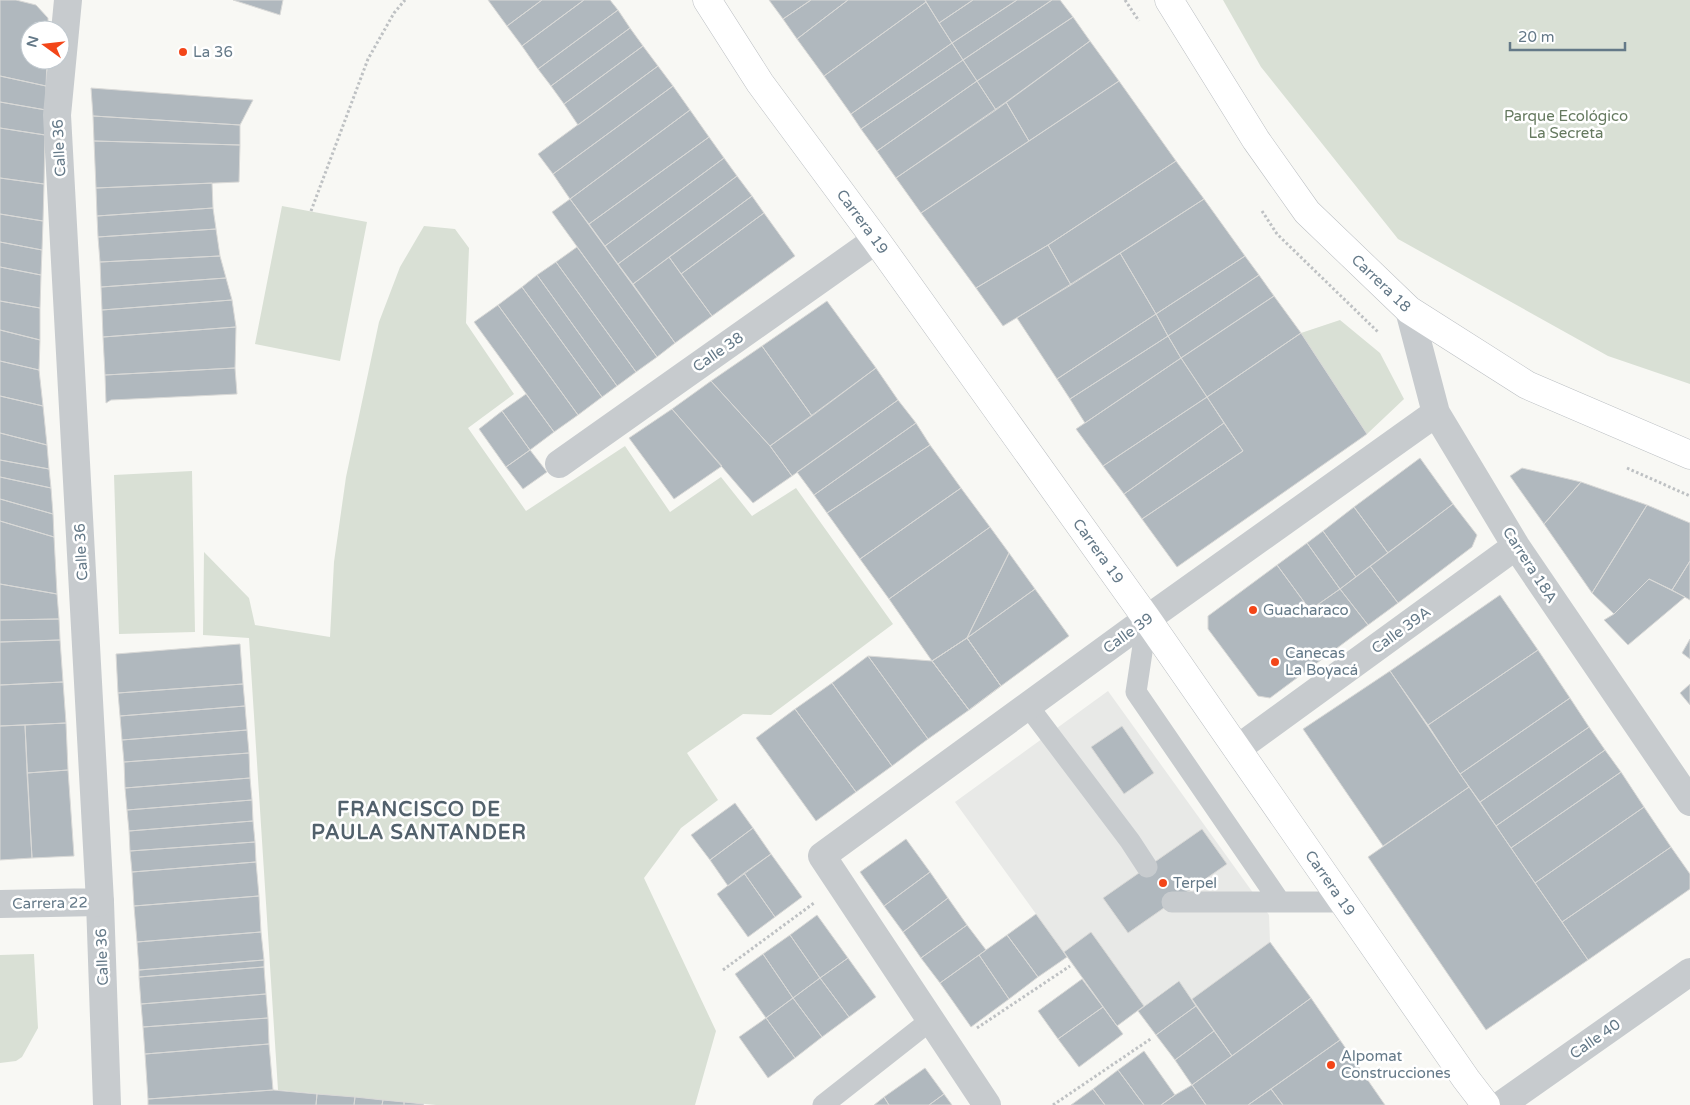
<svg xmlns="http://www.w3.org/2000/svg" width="1690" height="1105" viewBox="0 0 1690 1105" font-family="'Varela Round',sans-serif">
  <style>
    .built { fill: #e8e9e7 }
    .green { fill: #d9e0d5 }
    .building { fill: #b0b8be; stroke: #d9d9d7 }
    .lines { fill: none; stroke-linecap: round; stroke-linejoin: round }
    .primary-casing { stroke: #babec2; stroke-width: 29 }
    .path { stroke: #bec1c3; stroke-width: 3; stroke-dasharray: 2.5 2.5; stroke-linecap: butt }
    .service { stroke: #c7cbce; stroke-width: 21 }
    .minor { stroke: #c7cbce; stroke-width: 28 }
    .tertiary { stroke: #c7cbce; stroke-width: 28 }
    .primary { stroke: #fff; stroke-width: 28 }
    .poi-dot { fill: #f34619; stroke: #fff; stroke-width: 2 }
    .labels { text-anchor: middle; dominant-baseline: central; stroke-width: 5; stroke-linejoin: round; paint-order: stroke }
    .poi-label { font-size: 15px; fill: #647988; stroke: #fff; text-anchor: start }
    .park-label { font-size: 15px; fill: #65795f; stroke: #fff }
    .street-label { font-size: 15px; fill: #647988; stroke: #fff }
    .district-label { font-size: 20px; font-weight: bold; letter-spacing: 1px; fill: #52616c; stroke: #fff }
  </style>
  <rect width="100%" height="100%" fill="#f8f8f4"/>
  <path class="built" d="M1108,691L1269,915L1270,942L1192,999L1178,981L1117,1026L955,802Z"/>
  <path class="green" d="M1223,0H1690V384L1608,356L1398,239L1261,67Z
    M282,206L367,222L340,361L255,344Z
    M424,226L455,229L469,248L466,323L514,394L468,428L526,511L625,446L670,512L721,477L752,516L796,488L893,624L771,715L743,714L687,753L718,800L681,828L644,878L716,1031L695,1105H436L278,1090L249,638L203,635L204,552L249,598L255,625L330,637L334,562L346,477L379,322L400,267Z
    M1340,320L1380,353L1404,399L1367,434L1301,333Z
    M192,471L195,632L119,634L114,475Z
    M34,954L38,1028L22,1057L16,1061L0,1063V955Z"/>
  <path class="building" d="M0,0H16L36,5L48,18V30H30V60H47L46,86L0,76Z
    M233,0H283L280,15Z
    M488,0H542L507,26Z
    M542,0H584L522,46L507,26Z
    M584,0H610L618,10L538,69L522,46Z
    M769,0H811L783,19Z
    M811,0H848L797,39L783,19Z
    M848,0H925L926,2L824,76L797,39Z
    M925,0H973L939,23Z
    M973,0H1017L952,43L939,23Z
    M1017,0H1052L963,60L952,43Z
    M1052,0H1060L1073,17L977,81L963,60Z
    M926,2L952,43L851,114L824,76Z
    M618,10L630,28L551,86L538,69Z
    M1073,17L1090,41L996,110L977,81Z
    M630,28L643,46L564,104L551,86Z
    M1090,41L1119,81L1029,141L1006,102Z
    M952,43L963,60L861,129L851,114Z
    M643,46L658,66L578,125L564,104Z
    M963,60L977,81L877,151L861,129Z
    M658,66L673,86L553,174L538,154Z
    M0,76L46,86V110L0,102Z
    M977,81L996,110L896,178L877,151Z
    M1119,81L1176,161L1048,245L976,288L921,213Z
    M673,86L690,110L570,199L553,174Z
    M91,88L253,100L240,125L93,116Z
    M0,102L46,110L45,135L0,128Z
    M1006,102L1029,141L921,213L896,178Z
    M690,110L709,137L589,224L570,199Z
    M93,116L240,125V145L94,141Z
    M0,128L45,135L44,184L0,178Z
    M709,137L724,158L605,246L589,224Z
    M94,141L240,145L239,182L96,188Z
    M724,158L737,176L618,264L605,246Z
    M1176,161L1204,199L1071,285L1048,245Z
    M737,176L752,196L633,284L618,264Z
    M0,178L44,184L43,221L0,214Z
    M212,183L213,208L97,216L96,188Z
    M752,196L764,213L681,274L669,257Z
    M570,199L675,343L657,357L552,212Z
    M1204,199L1245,256L1156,314L1120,253Z
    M213,208L216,229L98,237L97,216Z
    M764,213L795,256L712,316L681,274Z
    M0,214L43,221L42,250L0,242Z
    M216,229L220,256L100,262L98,237Z
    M0,242L42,250L41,275L0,267Z
    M1048,245L1071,285L1003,326L976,288Z
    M577,247L657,357L636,372L556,262Z
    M1120,253L1156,314L1057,379L1017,318Z
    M220,256L226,278L101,287L100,262Z
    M1245,256L1259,275L1168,336L1156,314Z
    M669,257L712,316L675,343L633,284Z
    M556,262L636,372L617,386L537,275Z
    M0,267L41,275L40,308L0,301Z
    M537,275L617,386L602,397L522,287Z
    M1259,275L1274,296L1181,358L1168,336Z
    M226,278L232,300L102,310L101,287Z
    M522,287L602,397L578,415L498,305Z
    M1274,296L1301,333L1207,397L1181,358Z
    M232,300L236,327L103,337L102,310Z
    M0,301L40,308V340L0,330Z
    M827,301L876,368L812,416L762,346Z
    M498,305L578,415L554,432L474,322Z
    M1156,314L1168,336L1070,399L1057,379Z
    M236,327L235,368L105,375L103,337Z
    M0,330L40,340L39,370L0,361Z
    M1301,333L1367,434L1177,567L1142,519L1243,451L1207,397Z
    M1168,336L1181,358L1085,423L1070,399Z
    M762,346L812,416L770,446L711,381Z
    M1181,358L1207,397L1103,466L1076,429Z
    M0,361L39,370L43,406L0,396Z
    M235,368L237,394L111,400L106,403L105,375Z
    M876,368L898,400L792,476L770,446Z
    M711,381L770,446L792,476L753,503L672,409Z
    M526,394L554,432L530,450L502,411Z
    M0,396L43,406L47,445L0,433Z
    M1207,397L1224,423L1124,494L1103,466Z
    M898,400L916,423L814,495L797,472Z
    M672,409L722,466L674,499L629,438Z
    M502,411L530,450L506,467L479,429Z
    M916,423L930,445L827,513L814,495Z
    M1224,423L1243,451L1142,519L1124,494Z
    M0,433L47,445L49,469L0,460Z
    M930,445L961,488L860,559L827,513Z
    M530,450L547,472L523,489L506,467Z
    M1420,458L1453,504L1388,553L1354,507Z
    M0,460L49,469L51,488L0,477Z
    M1522,468L1581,482L1544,524L1510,476Z
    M0,477L51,488L53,514L0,499Z
    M1581,482L1647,505L1592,593L1544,524Z
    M961,488L990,527L889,599L860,559Z
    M0,499L53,514L54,537L0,521Z
    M1453,504L1477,535L1472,547L1398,603L1370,566Z
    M1647,505L1690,523V561L1672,590L1649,579L1614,614L1592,593Z
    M1354,507L1388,553L1356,577L1323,531Z
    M0,521L54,537L57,594L0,584Z
    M990,527L1009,553L967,638L932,661L889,599Z
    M1323,531L1356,577L1340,589L1307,543Z
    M1307,543L1340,589L1310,610L1277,565Z
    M1009,553L1035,589L967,638Z
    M1690,561V600L1672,590Z
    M1277,565L1310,610L1340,589L1368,625L1270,698L1258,696L1208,629V616Z
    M1370,566L1398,603L1368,625L1340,589Z
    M1649,579L1685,597L1628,645L1604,620L1614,614Z
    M0,584L57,594L59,619L0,620Z
    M1035,589L1069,636L1001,686L967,638Z
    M1500,595L1538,650L1428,725L1390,671Z
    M59,619L60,640L0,642V620Z
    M967,638L1001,686L969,710L932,661Z
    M967,638L1001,686L969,710L932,661Z
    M1690,639V659L1682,653Z
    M60,640L63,682L0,685V642Z
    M240,644L243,684L118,693L116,654Z
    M1538,650L1570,698L1460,774L1428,725Z
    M868,656L932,661L969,710L928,739Z
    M868,656L928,739L892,766L832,683Z
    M1390,671L1469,787L1383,846L1303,729Z
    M63,682L66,723L0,726V685Z
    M832,683L892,766L856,792L795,709Z
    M243,684L245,706L120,716L118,693Z
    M1690,684V705L1680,693Z
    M1570,698L1589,727L1480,802L1460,774Z
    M245,706L247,730L122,740L120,716Z
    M795,709L856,792L816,821L756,738Z
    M66,723L68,770L27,773L25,725Z
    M25,725L32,858L0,860V726Z
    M1122,726L1154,773L1124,794L1091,747Z
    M1589,727L1605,750L1496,826L1480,802Z
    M247,730L249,753L124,762L122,740Z
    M1605,750L1621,772L1511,848L1496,826Z
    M249,753L250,778L125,788L124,762Z
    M68,770L74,856L32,858L27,773Z
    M1621,772L1644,807L1535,883L1511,848Z
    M250,778L252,800L127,810L125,788Z
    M1469,787L1588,960L1486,1030L1368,857Z
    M252,800L253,821L129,831L127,810Z
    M735,803L753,828L710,860L691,835Z
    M1644,807L1671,847L1562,922L1535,883Z
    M253,821L255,842L130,851L129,831Z
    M753,828L771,854L728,886L710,860Z
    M1202,829L1227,864L1128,933L1103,898Z
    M906,839L930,872L884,906L860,872Z
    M255,842L256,862L132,872L130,851Z
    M1671,847L1690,874V889L1588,960L1562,922Z
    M771,854L802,897L775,917L744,873Z
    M256,862L259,896L134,906L132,872Z
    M930,872L948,898L903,932L884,906Z
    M744,873L775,917L748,937L717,894Z
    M259,896L261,932L137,942L134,906Z
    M948,898L967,925L921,958L903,932Z
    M1036,914L1067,957L1038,977L1007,935Z
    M817,915L848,958L820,978L790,935Z
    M967,925L986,950L940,983L921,958Z
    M261,932L264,960L139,970L137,942Z
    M1091,932L1144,1006L1117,1026L1064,952Z
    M790,935L820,978L793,998L763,954Z
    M1007,935L1038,977L1009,999L979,955Z
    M1270,942L1311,998L1232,1056L1192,999Z
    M763,954L793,998L766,1018L735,974Z
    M979,955L1009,999L971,1027L940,983Z
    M848,958L876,997L849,1017L820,978Z
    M264,960V967L139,977V970Z
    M264,967L266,994L141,1004L139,977Z
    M820,978L849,1017L822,1037L793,998Z
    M1082,979L1103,1007L1058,1039L1038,1011Z
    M1179,981L1196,1006L1156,1035L1138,1011Z
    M266,994L268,1018L143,1027L141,1004Z
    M793,998L822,1037L795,1058L766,1018Z
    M1311,998L1340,1040L1248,1105H1206L1192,1085Z
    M1196,1006L1214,1031L1175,1060L1156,1035Z
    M1103,1007L1123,1034L1079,1067L1058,1039Z
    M268,1018L269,1044L145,1054L143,1027Z
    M766,1018L795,1058L768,1078L739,1037Z
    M1214,1031L1232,1056L1192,1085L1175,1060Z
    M1340,1040L1385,1105H1283L1271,1089Z
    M269,1044L273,1090L148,1099L145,1054Z
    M1144,1051L1175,1095L1161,1105H1144L1118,1070Z
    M925,1068L944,1094L929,1105H889L884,1097Z
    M1118,1070L1144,1105H1105L1093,1089Z
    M1192,1085L1206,1105H1161L1175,1095Z
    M1093,1089L1105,1105H1071Z
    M1271,1089L1283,1105H1248Z
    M273,1090L317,1094L316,1105H148V1099Z
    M317,1094L355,1097L354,1105H316Z
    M944,1094L952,1105H929Z
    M355,1097L383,1100L382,1105H354Z
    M884,1097L889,1105H874Z
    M383,1100L404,1102V1105H382Z
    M404,1102L424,1104L423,1105H404Z"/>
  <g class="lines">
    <defs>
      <g id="primary">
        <path id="s1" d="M707,0L760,83L876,240L1147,619L1466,1079L1486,1105"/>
        <path id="s2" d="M1169,0L1256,140L1307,212L1409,310L1527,385L1690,455"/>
      </g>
    </defs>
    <use href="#primary" class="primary-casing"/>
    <path class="path" d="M1125,0L1139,21
      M311,211L368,59L394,13L405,0
      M1262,211L1277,234L1378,332
      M1627,468L1690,496
      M723,970L814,903
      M977,1028L1070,966
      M1053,1105L1152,1038"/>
    <path class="service" d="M1147,619L1136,692L1280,902
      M1028,706L1130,841L1147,867
      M1172,902H1343
      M823,1105L931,1020"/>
    <path class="minor" d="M1409,310L1436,413L1516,546L1690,802
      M559,464L876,240
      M1237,749L1516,546
      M100,902L107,1105
      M987,1105L822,856L1147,619L1436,413
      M1501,1105L1690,972"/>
    <path class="tertiary" d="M0,904L100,902L57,115L68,0"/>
    <use href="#primary" class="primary"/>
  </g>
  <g class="poi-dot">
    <circle cx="183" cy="52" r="5"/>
    <circle cx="1253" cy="610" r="5"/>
    <circle cx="1275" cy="662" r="5"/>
    <circle cx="1163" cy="883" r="5"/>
    <circle cx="1331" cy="1065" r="5"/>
  </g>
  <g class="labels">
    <g class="poi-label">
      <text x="193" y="52">La 36</text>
      <text x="1263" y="610">Guacharaco</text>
      <text x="1285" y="653">Canecas<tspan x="1285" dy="17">La Boyacá</tspan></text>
      <text x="1173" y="883">Terpel</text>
      <text x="1341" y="1056">Alpomat<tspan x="1341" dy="17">Construcciones</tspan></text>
    </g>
    <g class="park-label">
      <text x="1566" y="116">Parque Ecológico<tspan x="1566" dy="17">La Secreta</tspan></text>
    </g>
    <g class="street-label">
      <text transform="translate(59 148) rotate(-93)">Calle 36</text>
      <text stroke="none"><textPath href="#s1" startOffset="271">Carrera 19</textPath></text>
      <text stroke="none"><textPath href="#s2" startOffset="356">Carrera 18</textPath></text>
      <text transform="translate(718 352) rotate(-35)">Calle 38</text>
      <text stroke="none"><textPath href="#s1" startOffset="676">Carrera 19</textPath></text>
      <text transform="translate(81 552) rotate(-93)">Calle 36</text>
      <text transform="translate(1530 565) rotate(57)">Carrera 18A</text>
      <text transform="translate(1401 630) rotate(-36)">Calle 39A</text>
      <text transform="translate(1128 633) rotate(-36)">Calle 39</text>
      <text stroke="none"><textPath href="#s1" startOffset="1081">Carrera 19</textPath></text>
      <text transform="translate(50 903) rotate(-1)">Carrera 22</text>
      <text transform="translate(102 957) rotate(-92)">Calle 36</text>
      <text transform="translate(1595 1039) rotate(-35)">Calle 40</text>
    </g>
    <g class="district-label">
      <text x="419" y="810">FRANCISCO DE<tspan x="419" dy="23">PAULA SANTANDER</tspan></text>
    </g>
  </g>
  <g transform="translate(45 45) rotate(285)"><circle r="24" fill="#ffffff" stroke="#c1c9cf"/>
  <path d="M0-4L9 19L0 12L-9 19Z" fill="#f34619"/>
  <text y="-8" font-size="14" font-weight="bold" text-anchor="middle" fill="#647988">N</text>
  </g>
  <path d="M1510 42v8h115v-8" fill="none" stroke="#647988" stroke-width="2.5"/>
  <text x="1518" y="42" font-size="15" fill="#647988" stroke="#ffffff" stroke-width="4" paint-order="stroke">20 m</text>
</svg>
